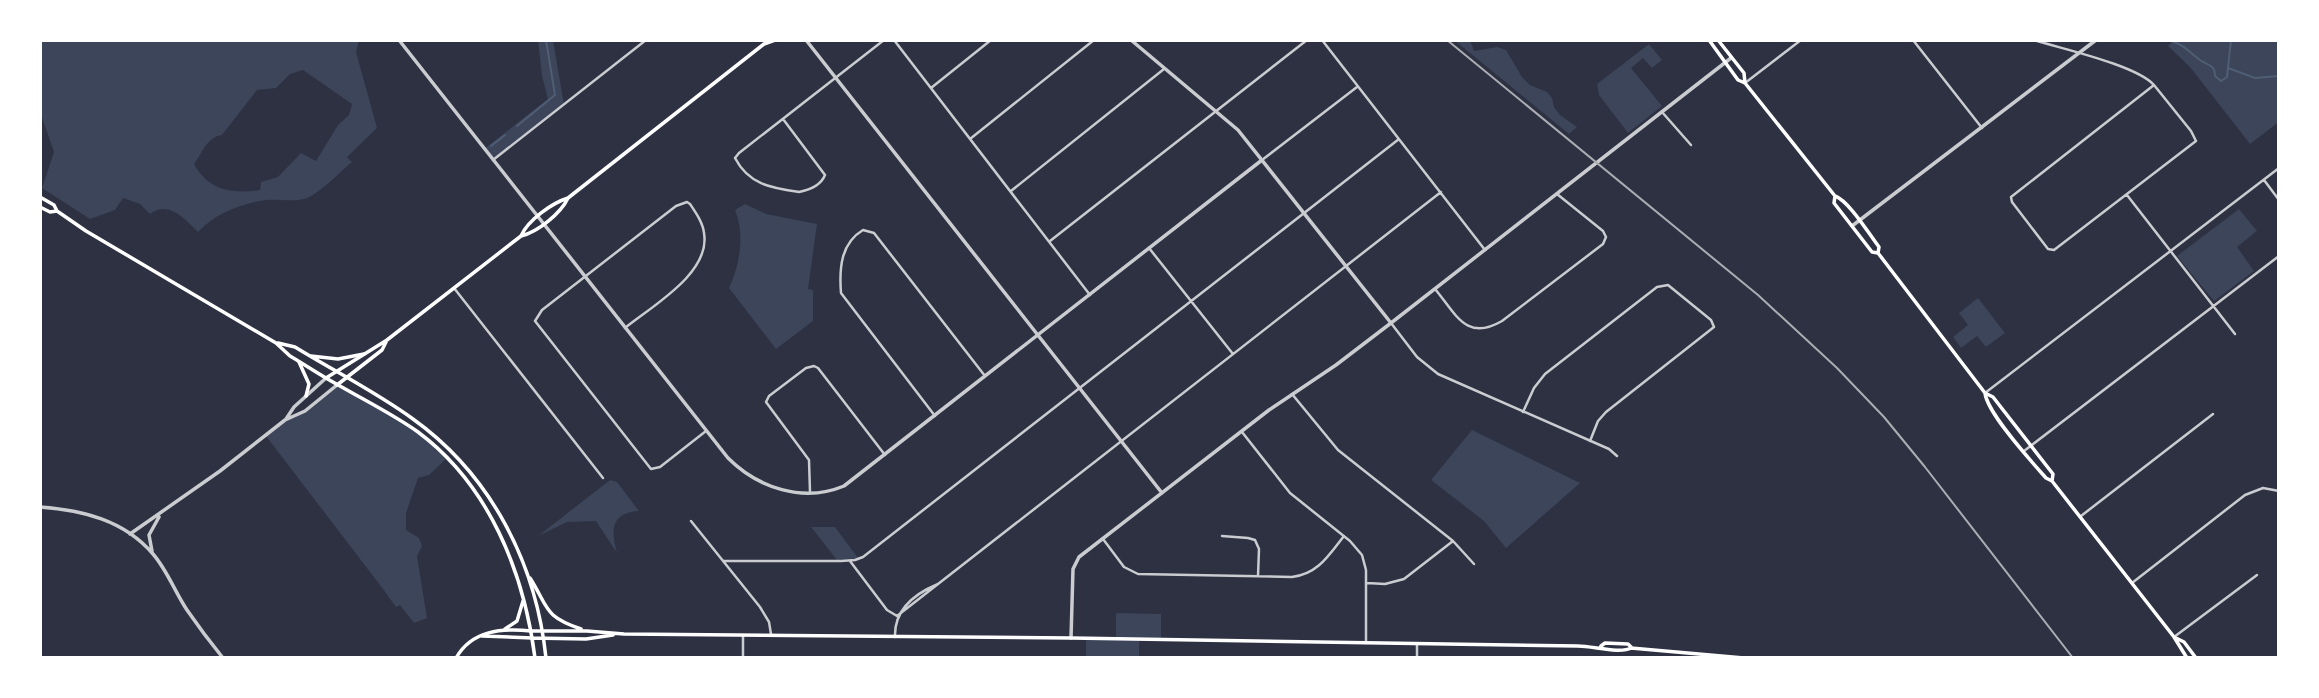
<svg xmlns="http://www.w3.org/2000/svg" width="2319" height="698" viewBox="0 0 2319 698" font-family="'PT Sans Narrow',sans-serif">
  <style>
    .green { fill: #3c4559; fill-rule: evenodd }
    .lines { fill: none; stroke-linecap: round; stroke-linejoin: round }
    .stream { stroke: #4f5d75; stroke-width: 2 }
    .minor { stroke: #caccd0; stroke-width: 2.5 }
    .tertiary { stroke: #caccd0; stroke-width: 3.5 }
    .secondary { stroke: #fff; stroke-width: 3.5 }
    .primary { stroke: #fff; stroke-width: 3.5 }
    .rail { stroke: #abadb3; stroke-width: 2 }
  </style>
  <rect width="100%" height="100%" fill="#2d3142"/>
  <path class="green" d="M42,40H359L356,52L377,128L347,157L352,162C341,171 316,197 304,199C292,202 278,199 266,200C242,203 214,214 198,232C185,219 168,200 150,214L140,204L123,198L115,210L90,219L42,188L54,152L40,112ZM303,70L352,104L349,115L338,125L316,161L301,153L278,177L261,182L260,190C232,194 209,191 194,164C203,152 207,137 222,135L257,90L276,88L290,74Z
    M538,40H553L564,105L492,160L484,149L548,99L542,76Z
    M1454,40H1470L1474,51L1497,47L1506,50L1522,77L1530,85L1547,92L1552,98L1554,107L1560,115L1577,127L1569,134Z
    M2174,40H2279V122L2250,144L2190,67L2168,46Z
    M1649,44L1662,60L1652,68L1643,58L1631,68L1662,106L1628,133L1599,95L1597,84Z
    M745,204L766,214L817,224L808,289L813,290V321L776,349L729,288C740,265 745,234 735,210Z
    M2239,209L2257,231L2237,247L2254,271L2214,301L2177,256Z
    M1978,298L2005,333L1986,347L1977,336L1961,348L1953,337L1968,325L1959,313Z
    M337,385L418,433L446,459L429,475L418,478L406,513V530L419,538L422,546L417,556L427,618L414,623L400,605L396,607L383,589L266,436L285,420L305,411Z
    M1472,430L1580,483L1506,548L1484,521L1431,480Z
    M610,480L617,482L639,511C610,513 611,531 617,553L596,521L567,522L538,536Z
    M811,527H835L858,558L837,560Z
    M1116,613L1161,614V640H1139V658H1086V638L1116,639Z"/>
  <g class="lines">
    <path class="stream" d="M2169,40C2188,47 2186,50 2200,60C2208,66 2215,64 2215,76L2221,81L2227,77L2231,40
      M2228,68L2255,78L2279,76
      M517,126L555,95L546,40
      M491,146L505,135"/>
    <path class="minor" d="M894,40L1090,295
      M1322,40L1485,250
      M1913,40L1982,128
      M2034,40C2062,49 2136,65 2154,85L2191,131L2196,141L2054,250L2048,249L2012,202L2011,197L2154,85
      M1745,83L1801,40
      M931,88L991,40
      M1662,112L1691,145
      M783,119L825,175C821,185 809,190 799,192C772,188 749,185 735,158L739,153L884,40
      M970,139L1094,40
      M493,160L646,40
      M1262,160L1357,87
      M2264,180L2279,200
      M1011,191L1164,69
      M2127,195L2235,334
      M1050,241L1307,40
      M1149,248L1233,354
      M454,288L603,478
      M1435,289C1456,314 1466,342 1502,321L1603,244L1606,237L1603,231L1557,194
      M1391,323L1417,357L1438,374L1609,449L1617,456
      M625,328C652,306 711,273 704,233C703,223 696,213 690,204L687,202L676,206L542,310L535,321L651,469L660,467L706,431
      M1985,393L2279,168
      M1292,394L1338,450L1453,541L1474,564
      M1523,412L1534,388L1545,374L1657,287L1668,285L1711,320L1714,327L1606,412L1598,421L1590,441
      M935,416L841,293C839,268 841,243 863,230L874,233L985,376
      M1242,432L1290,493L1350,541L1362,555L1366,570V643
      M2024,451L2279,256
      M810,492L809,460L766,402L769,396L806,368L814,366L818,368L885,455
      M2081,516L2213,414
      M691,521L760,607L769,622L771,634
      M1222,536L1248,538L1255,540L1259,549L1258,576
      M1103,539L1124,567L1138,574L1292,577C1318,574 1329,555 1344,536
      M724,561H841L855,560L863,557L1399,139
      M850,561L887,610L897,616
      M1367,583L1385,584L1404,579L1453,541
      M2132,583L2245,495L2263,488L2279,491
      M897,616L1441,192
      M743,635V658
      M895,637C894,610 914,594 938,584
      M2174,637L2257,575
      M1417,658V644"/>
    <path class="tertiary" d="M399,40L728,458C758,488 803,503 844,486L1262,160
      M806,40L1162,493
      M1131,40L1238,130L1391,323
      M40,132V154
      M1852,226L2096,40
      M286,419L294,407L326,378
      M40,507C82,510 124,520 153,554C167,570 175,592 187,610C198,626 210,642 223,658
      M130,534L220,471L285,420L305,411L337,385
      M152,551L149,535L159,517
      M1071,638L1073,569L1079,557L1269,410L1336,365L1391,323L1731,58"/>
    <path class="secondary" d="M1709,40L1738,80L1745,83L1835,196C1849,201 1869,234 1879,247L1878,253
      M1718,40L1744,73L1745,83
      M1835,196L1834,203L1872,252L1878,253L1985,393L1993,397L2053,474L2052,481
      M521,236C528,220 552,203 568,198L764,44L775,40
      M326,378L387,340L521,236C538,232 561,213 568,198
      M337,385L382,350L386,342
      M1985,393C1987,413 2031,461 2046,478L2052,481L2174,637L2187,658
      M482,636L532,638
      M2176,638L2184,642L2196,658
      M456,658C472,630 502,628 531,631"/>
    <path class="primary" d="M40,197L54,205L57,211L86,231L276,343L290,356C307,366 323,377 340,386C366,401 394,415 418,432C489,485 524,572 535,658
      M40,207L50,212L57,211
      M278,343L295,347C334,371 376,392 413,419C491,475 536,563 546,658
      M311,356L338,359L364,354
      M299,362L309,384L306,396
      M530,578C549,608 543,616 581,629
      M505,629L517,621L523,601
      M531,631H587L624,634L1071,638L1578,646C1593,646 1620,654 1631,648L1744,658
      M532,638L586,639L613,635
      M1601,646L1605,643L1628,644L1631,647"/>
    <path class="rail" d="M1447,40L1758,295L1837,368L1884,417L1925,467L2073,658"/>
  </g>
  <rect width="2319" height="698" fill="none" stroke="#ffffff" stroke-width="84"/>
</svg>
